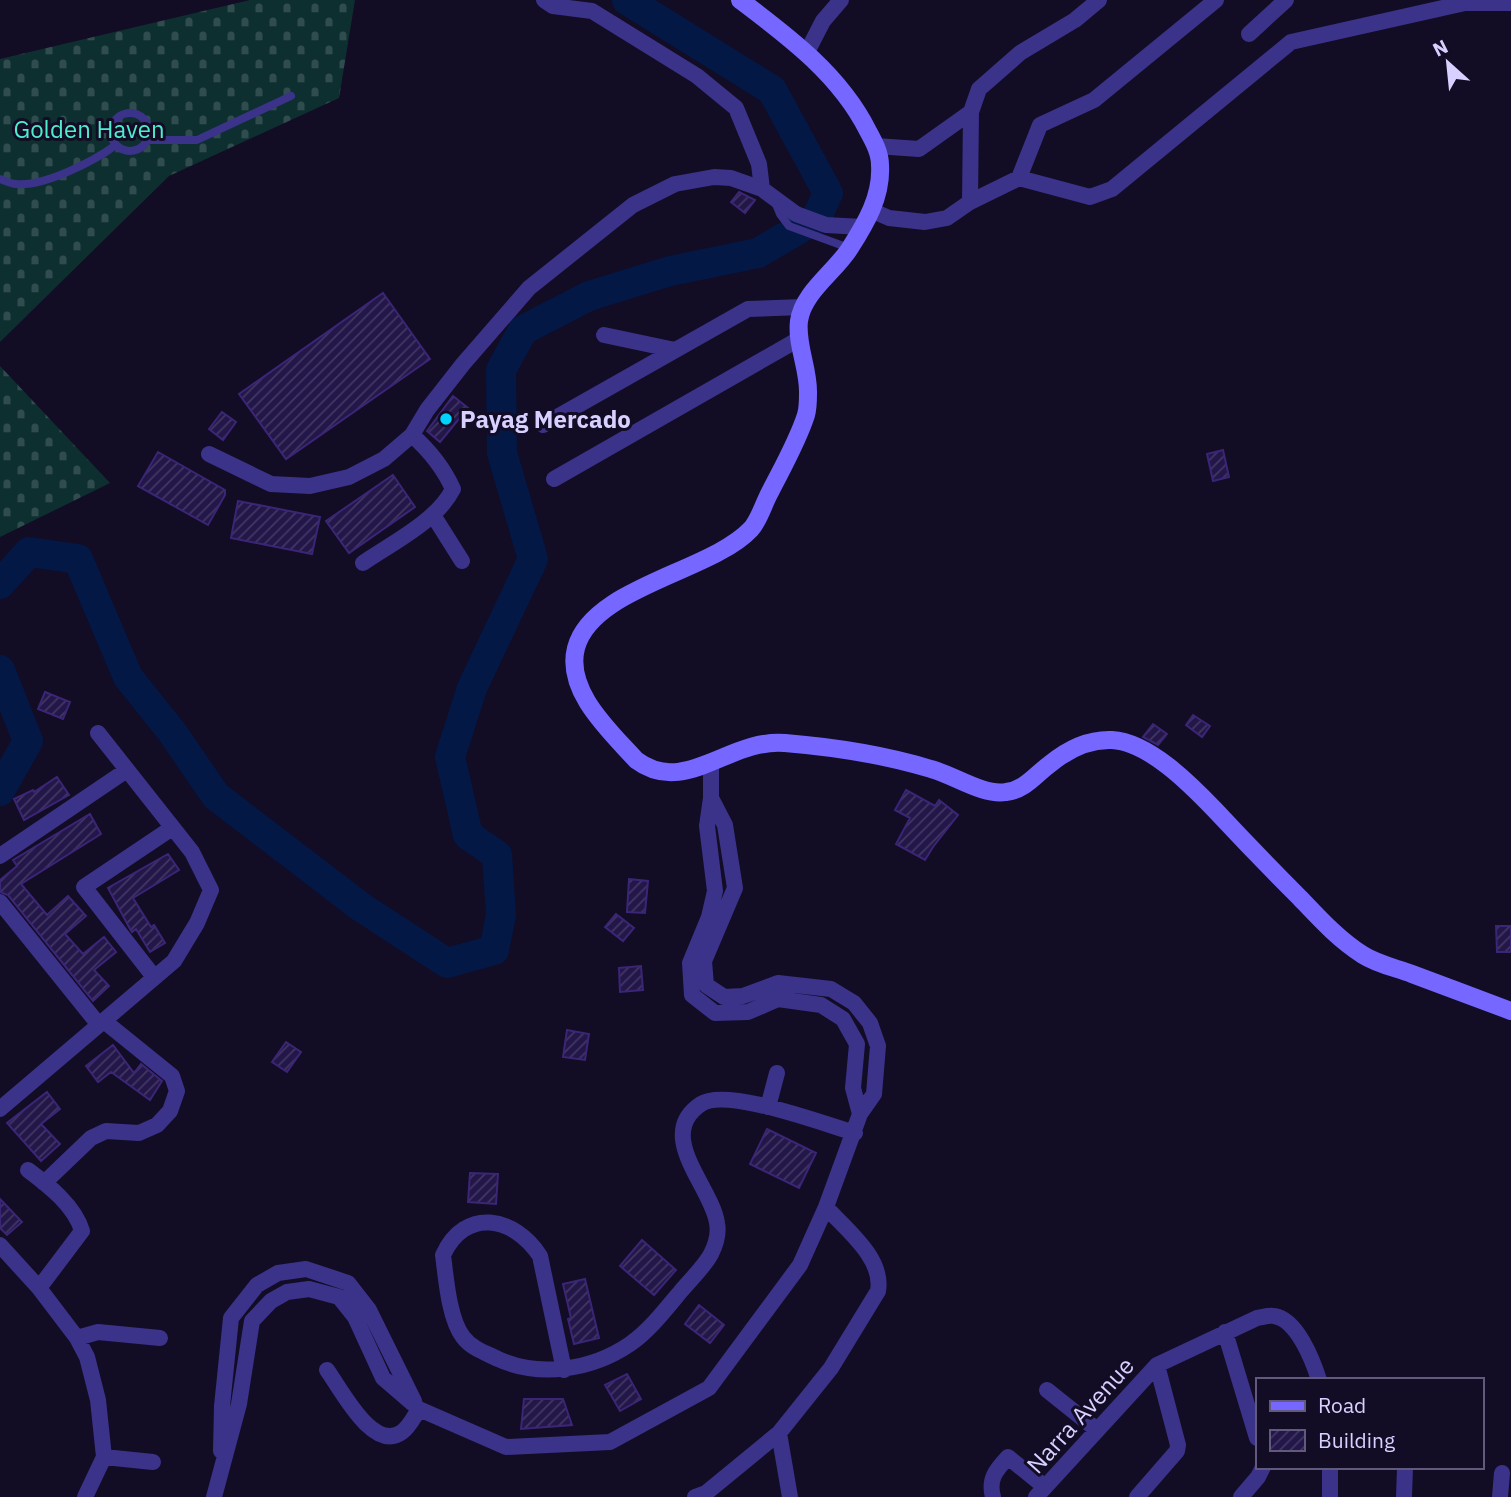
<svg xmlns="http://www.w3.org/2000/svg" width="1511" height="1497" viewBox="0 0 1511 1497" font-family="'IBM Plex Sans',sans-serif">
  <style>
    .cemetery { fill: url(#cemetery-stones) }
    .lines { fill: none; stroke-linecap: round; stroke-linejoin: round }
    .river { stroke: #041846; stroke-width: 30 }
    .building { fill: url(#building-hatch); stroke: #3b2577; stroke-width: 2 }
    .service { stroke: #3b3289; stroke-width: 8 }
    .minor { stroke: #3b3289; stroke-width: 16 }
    .secondary { stroke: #7567ff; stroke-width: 18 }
    .poi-dot { fill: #00d2fb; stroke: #120c25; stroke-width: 2.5 }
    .labels { text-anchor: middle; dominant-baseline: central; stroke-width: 6; stroke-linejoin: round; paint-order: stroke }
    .park-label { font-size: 24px; fill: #4feccf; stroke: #120c25 }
    .poi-label { font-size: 24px; font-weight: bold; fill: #d8d0ff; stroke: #120c25; text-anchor: start }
    .street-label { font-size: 24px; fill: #d8d0ff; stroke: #120c25 }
  </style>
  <defs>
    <pattern id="cemetery-stones" width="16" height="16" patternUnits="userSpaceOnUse" patternTransform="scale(1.75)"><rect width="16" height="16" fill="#0e2f30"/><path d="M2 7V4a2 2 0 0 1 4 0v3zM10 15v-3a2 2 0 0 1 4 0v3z" fill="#304c4f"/></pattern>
    <pattern id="building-hatch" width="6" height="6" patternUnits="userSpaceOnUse" patternTransform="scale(1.75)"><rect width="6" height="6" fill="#231648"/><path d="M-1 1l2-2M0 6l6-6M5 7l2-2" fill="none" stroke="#423763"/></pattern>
  </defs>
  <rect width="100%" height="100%" fill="#120c25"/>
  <path class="cemetery" d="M250,0H355L339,98L169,176L0,342V59Z
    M0,366L110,483L0,537Z"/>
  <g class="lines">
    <path class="river" d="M0,584L29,552L78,559L128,677L172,732L216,796L361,907L447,963L494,950L501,915L497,855L468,835L450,757L472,688L533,559L502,453L501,370L523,330L589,296L670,271L758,253L816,219L828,193L772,90L627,0
      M0,670L28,741L0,791"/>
  </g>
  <path class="building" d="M739,192L755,200L745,213L731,202Z
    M383,293L430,359L286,459L239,394Z
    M453,396L468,408L440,442L427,431Z
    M222,412L236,422L223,440L209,429Z
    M1223,450L1229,477L1213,481L1207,454Z
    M158,452L225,490V495L208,525L138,486Z
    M393,475L415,507L349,553L326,521Z
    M238,501L320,517L312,554L231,538Z
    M45,692L70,702L63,719L38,709Z
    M1193,715L1210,726L1202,737L1186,725Z
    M1153,724L1167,734L1158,745L1143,737Z
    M57,777L69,795L24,820L14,799L33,790L34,792Z
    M906,790L935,806L939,800L958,815L933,847L925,860L896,844L910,818L895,810Z
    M90,814L101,834L21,884L47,915L68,896L86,916L65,934L83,954L104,937L116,952L94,970L109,986L93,1001L8,895L0,892V880L17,866L13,860Z
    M168,854L179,870L133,898L151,927L154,925L165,943L150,952L136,929L132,932L130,929L108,888Z
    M629,879L648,881L645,913L627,912Z
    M616,914L634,928L623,941L605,927Z
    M1496,926H1511V952H1497Z
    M641,966L643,990L620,992L619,968Z
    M567,1030L589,1034L585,1060L563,1057Z
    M286,1042L301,1052L287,1072L272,1062Z
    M113,1045L134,1073L141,1064L162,1081L150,1100L111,1072L98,1082L86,1066Z
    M47,1092L60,1109L41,1124L60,1144L41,1161L7,1123Z
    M767,1129L816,1153L799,1188L750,1164Z
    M470,1173L498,1174L496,1204L468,1202Z
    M0,1199L22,1222L7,1235L0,1228Z
    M642,1240L676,1270L654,1295L620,1266Z
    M585,1279L599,1338L574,1344L568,1319L571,1318L563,1284Z
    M699,1305L724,1325L710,1343L685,1324Z
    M627,1374L641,1399L620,1411L605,1385Z
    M524,1399H563L572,1425L521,1429Z"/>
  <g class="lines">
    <path class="service" d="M111 132a19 19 0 1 1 38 0a19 19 0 1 1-38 0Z
      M148,140H197L291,96
      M0,179C5,181 11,184 16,184C44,187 94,161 116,145
      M775,202L780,214L789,226L849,248"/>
    <path class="minor" d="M544,0L553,6L592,11L697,76L736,108L759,164L762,189
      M1249,34L1286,0
      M807,52L823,21L841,0
      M876,146L919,149L971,112
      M1019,178L1040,125L1094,100L1216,0
      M970,202L971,112L979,89L1020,53L1075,20L1099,0
      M873,211L889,218L925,222L947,218L970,202L1019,178L1090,197L1112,189L1291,42L1465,3H1511
      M604,335L675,350
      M543,425L748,309L803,307
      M209,454L271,484L310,486L349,477L384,459L412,435L427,410L463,364L529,288L633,205L675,184L714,177L731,178L762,189L796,214L826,225L862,227
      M554,479L799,339
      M433,515L462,561
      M363,563C392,543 437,521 453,489C443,467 430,451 412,435
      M711,763V798L707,826L715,891L709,917L690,963L692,995L715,1013L748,1012L778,999L821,1005L843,1019L857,1044L853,1088L860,1114
      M0,856L127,770
      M0,902L99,1025
      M154,977L84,887L172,828
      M768,1107L777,1073
      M0,1109L174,961L197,923L211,890L192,852L98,733
      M28,1170C48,1185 75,1206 82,1231L39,1288
      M44,1183L91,1138L106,1131L139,1133L157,1125L170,1111L177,1091L172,1076L104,1021
      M0,1245L39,1288L77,1338L87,1357L98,1400L104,1457L85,1497
      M1225,1332L1257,1438
      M77,1338L98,1332L160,1338
      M327,1370C341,1389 373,1453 402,1432C409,1427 414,1417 419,1409
      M564,1370L540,1256C514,1216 465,1207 443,1255C446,1278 449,1319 463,1337C471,1348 486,1353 498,1359C540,1378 592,1370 630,1344C649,1331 666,1309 681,1291C691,1279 704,1267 711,1254C716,1244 719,1233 717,1223C712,1187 654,1135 701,1104C726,1087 824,1124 855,1133
      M1047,1390L1097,1430
      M779,1433L790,1497
      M221,1451L222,1406L231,1318L257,1285L278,1273L306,1269L348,1283L369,1310L414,1401
      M104,1457L153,1462
      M1330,1467V1497
      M214,1497L239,1404L252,1321L271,1301L287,1292L309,1289L339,1297L355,1317L383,1378L419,1409L506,1447L610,1442L709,1388L800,1265L826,1207L860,1114L874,1094L878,1046L870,1023L854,1003L831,989L778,983L743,996L724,997L706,985L704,961L735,888L725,825L711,798
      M695,1497L706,1493L779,1433L831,1368L878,1291C884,1258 846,1230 826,1207
      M993,1497C988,1479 996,1470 1008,1457L1045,1487
      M1036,1497L1157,1365L1257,1318C1263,1317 1269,1315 1274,1316C1297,1319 1313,1361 1319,1380
      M1137,1497L1177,1451L1178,1445L1157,1365
      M1241,1497L1258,1477L1263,1467
      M1404,1497L1405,1467
      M1500,1497L1502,1473"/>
    <path class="secondary" d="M740,0C789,37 840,75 868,131C874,142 880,153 880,165C882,196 866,223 850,248C835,272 803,292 799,321C796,345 809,369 808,394C808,401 808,408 806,415C797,443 781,470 768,496C763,506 759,520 751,529C711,572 592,587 576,648C565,691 610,731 636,760C685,797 729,738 785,743C834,747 885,755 931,769C954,775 983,796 1006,792C1025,790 1035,775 1050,764C1067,750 1089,739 1112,740C1149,742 1191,785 1215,810C1243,840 1271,869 1300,898C1319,918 1339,940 1363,955C1377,964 1396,968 1412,974C1445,986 1478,999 1511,1011"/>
  </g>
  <circle class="poi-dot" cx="446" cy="419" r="7"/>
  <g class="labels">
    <g class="park-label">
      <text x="89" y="129">Golden Haven</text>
    </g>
    <g class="poi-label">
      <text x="460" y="419">Payag Mercado</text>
    </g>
    <g class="street-label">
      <text transform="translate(1080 1415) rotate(-48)">Narra Avenue</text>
    </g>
  </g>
  <rect x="1256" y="1378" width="228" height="91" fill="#120c25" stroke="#615a7c" stroke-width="2"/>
  <rect x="1270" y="1401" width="35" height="10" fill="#7567ff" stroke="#615a7c" stroke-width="2"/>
  <text x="1318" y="1413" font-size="21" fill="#d8d0ff">Road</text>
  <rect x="1270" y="1430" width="35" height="21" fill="url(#building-hatch)" stroke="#615a7c" stroke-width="2"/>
  <text x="1318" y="1448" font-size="21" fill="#d8d0ff">Building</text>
  <g transform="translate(1448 63) rotate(333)" stroke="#120c25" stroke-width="5" paint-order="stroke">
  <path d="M0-5L12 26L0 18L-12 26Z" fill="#d8d0ff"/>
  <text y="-10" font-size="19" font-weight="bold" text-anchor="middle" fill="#d8d0ff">N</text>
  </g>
</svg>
